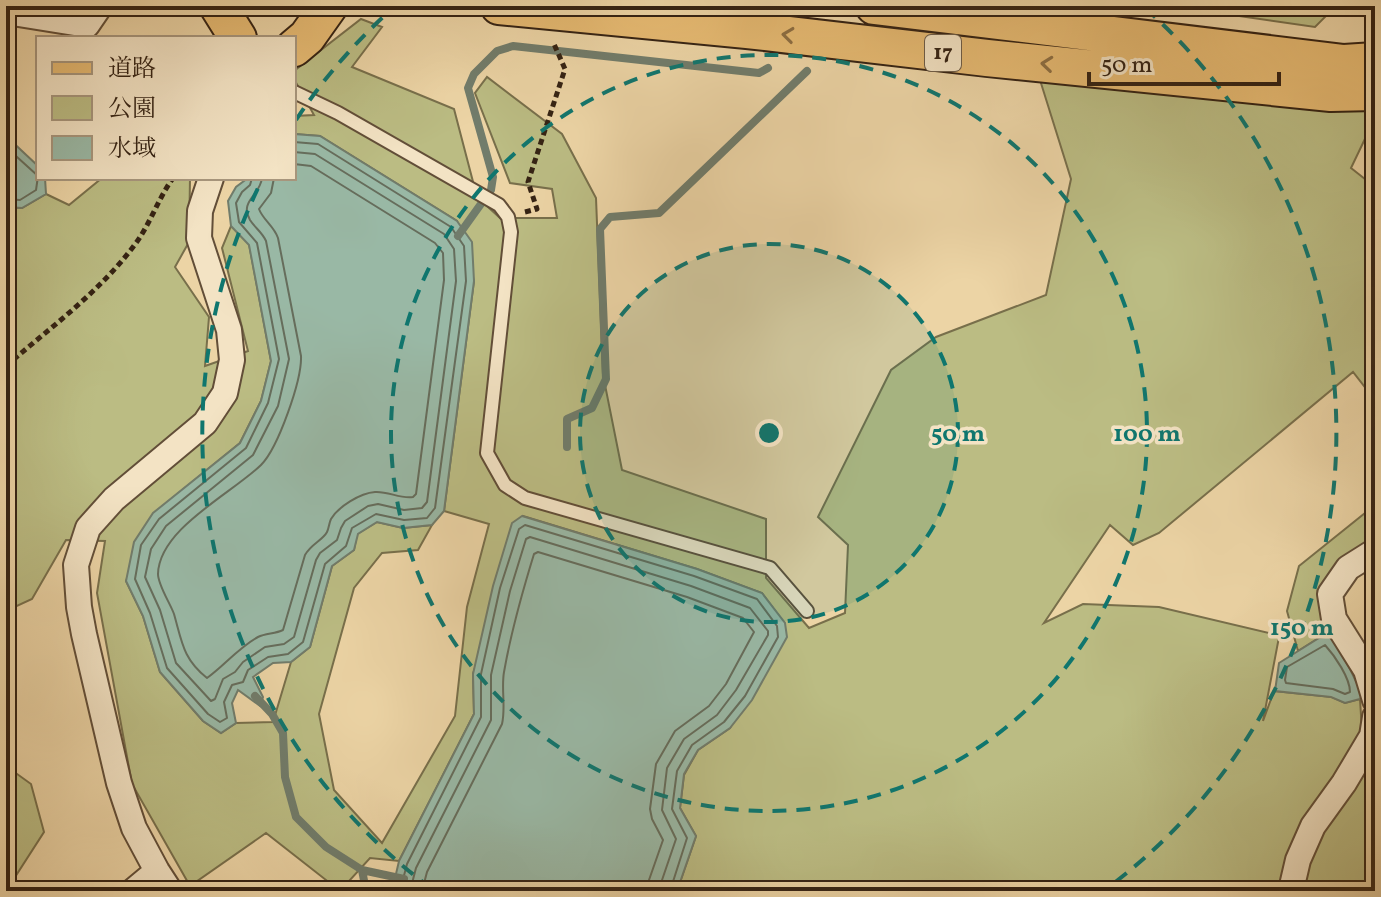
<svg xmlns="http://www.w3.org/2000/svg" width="1381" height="897" viewBox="0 0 1381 897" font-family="Vollkorn,'Noto Serif JP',serif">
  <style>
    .green { fill: #bbbc83; stroke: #786f4b; stroke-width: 2 }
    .water { fill: #99b8a5; stroke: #717c6b; stroke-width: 2 }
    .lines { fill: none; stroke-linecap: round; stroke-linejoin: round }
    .shore { stroke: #666d5c; stroke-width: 2 }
    .stream { stroke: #717c6b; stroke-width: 8 }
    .lane-casing { stroke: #624e38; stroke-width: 16 }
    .street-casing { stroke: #624e38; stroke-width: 28 }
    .primary-casing { stroke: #342213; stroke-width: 40 }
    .path { stroke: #342213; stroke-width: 5; stroke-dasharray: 6 4; stroke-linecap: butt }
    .lane { stroke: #f3e3c4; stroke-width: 12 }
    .street { stroke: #f3e3c4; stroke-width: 24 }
    .primary { stroke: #e6ba72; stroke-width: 36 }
    .oneway { stroke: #8d6e42 }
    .ring { fill: none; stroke: #0f766e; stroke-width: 4; stroke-dasharray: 14 10 }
    .labels { text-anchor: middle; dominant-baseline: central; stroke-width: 7; stroke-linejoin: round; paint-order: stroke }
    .shield { fill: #f3e3c4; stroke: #6d5c48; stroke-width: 2 }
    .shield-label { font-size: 22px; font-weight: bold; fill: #342213 }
    .centre { fill: #0f766e; stroke: #f3e3c4; stroke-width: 4 }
    .ring-label { font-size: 24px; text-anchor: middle; font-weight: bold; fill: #0f766e; stroke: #f3e3c4; stroke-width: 7; stroke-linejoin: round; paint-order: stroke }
  </style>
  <rect width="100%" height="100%" fill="#ecd4a5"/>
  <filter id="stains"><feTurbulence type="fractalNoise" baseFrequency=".0025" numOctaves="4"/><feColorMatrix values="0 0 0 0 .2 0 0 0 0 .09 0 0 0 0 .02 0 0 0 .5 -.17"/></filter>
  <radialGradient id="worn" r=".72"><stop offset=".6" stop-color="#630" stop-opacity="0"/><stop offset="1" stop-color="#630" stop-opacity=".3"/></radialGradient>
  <path class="green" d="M1170,6H1241L1253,11L1258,6H1331L1334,8L1315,27Z
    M361,19L382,27L352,67L454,109L477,197L500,218H557L552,189L510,183L475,93L487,77L562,134L596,198L603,375L622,470L766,519V578L809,628L845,613L848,545L818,517L891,370L936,337L1046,295L1071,179L1040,80L1375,112V118L1351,168L1375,187V400L1353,372L1159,533L1133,545L1110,525L1044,623L1083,604L1159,607L1273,634L1279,637L1263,721L1274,691L1332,697L1345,703L1360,699L1364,764L1375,731V891H677L696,836L680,808L684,775L698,750L730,728L785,624L762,593L697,569L523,516L473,674L474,714L399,861L370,858L340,891L266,833L190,886L132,784L97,593L105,541L66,540L32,599L6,611V207L22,208L46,194L69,205L102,178H190L189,242L175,267L209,317L205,366L248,351L222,248L231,226L249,244L271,361L261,401L240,443L153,514L126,581L143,616L160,672L203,721L221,733L236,723L273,722L291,662L310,647L332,566L354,550L357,534L377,522L403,528L432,525L418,550L382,553L354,588L319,714L334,790L382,843L455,716L467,607L489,524L444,511L474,281L457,221L320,136L294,134V116L314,115L294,79V71Z
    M1375,505V541L1321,594L1331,636L1319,638L1298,651L1287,611L1299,566Z
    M6,766L31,784L44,832L6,891Z"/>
  <path class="water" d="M294,134L320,136L457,221L472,242L474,281L444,511L432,525L403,528L377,522L358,534L354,550L332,566L310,647L291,662L273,663L253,677L263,697L260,706L238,690L232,703L236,723L221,733L203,721L160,672L143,616L126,581L134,542L153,513L240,443L261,401L271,361L249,245L231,226L228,201L236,187L248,178H294Z
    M6,136L38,166V178H45L46,194L22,208L6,207Z
    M522,516L697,569L762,593L785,623L787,637L752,700L730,728L698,750L684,774L680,808L696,836L677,891H392L399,861L474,714L473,674L493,586L512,523Z
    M1331,636L1350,669L1362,694L1360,699L1345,703L1331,697L1275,691L1279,663L1319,638Z"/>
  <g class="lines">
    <path class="shore" d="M6,147L38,176L36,190L20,200L6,199
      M252,178L250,185L242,192L236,203L239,222L257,243L279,359L268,403L246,448L159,519L141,545L135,579L150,613L167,668L208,714L220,722L227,718L224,702L232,685L243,682L248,670L268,657L288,654L303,642L325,564L346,546L352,528L376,514L404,520L427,518L435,508L466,281L464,246L451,227L318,144L294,142
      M262,178C260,196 239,201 250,220C255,228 262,232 266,241L289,359L278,406L253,455L166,526L151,549L145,577L160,610L176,663L211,701L215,699L223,679L235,672L243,662L265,647L284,644L294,637L316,560L320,553L337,540L341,528L345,521L368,506L378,504L404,510L422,508L427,502L456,281L454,249L444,234L315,154L294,152
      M274,178L271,193L259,209C263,220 274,226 278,238L301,356C302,380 278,448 261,465C231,494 159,529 158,574C158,585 170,603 174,614C182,642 183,659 207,678C224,666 238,648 258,637C266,633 275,634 283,630L305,555C311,544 323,540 327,532C329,528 329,523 331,519C338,507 360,493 375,492C388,491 400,499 413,497L416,494L444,280L443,253L435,243L311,166L294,164
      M1325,645C1335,656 1350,678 1350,692L1345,694L1333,689L1286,683L1285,680L1287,667Z
      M400,891L407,864L481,717V674L500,588L519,529L525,525L694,576L757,599L777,626L778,637L745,696L724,722L692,745L677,771L672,809L687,838L670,891
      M410,891L416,868L491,720V675L510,591L526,539L530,537L691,586L750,608L768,631V635L736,690L717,715L684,739L667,768L662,810L676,839L661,883L660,891
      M422,891L427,872L502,724C506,707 501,689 504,672C511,632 522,593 534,554L538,552L687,597L743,618L754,632L726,684L709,706L675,731L656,764L650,809L652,819L663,840L649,880L648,891"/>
    <path class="stream" d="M458,236L491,190L493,177L468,88L474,74L497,51L513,46L759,73L768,68
      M567,447V419L592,408L606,379L600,229L610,217L659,213L807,71
      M255,696L272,714L283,733L285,777L296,817L326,847L362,870L366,891
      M362,870L404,879"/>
    <defs>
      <path id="lane" d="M294,92L338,113L499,205L508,217L511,232L487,453L505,485L525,498L770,568L807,611"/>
      <path id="street" d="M6,12L87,25L100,6
        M1375,551L1348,568L1330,594L1334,619L1366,670L1375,700
        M1291,890L1298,860L1313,826L1344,783L1372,736L1375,717
        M133,891L157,871
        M170,891L157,871L134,828L119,783L84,634L79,607L76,565L88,528L114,499L205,423L225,393L232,360L229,330L199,238L200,211L211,178"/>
      <path id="primary" d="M218,6L238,38
        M499,6L747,30L987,58L1331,93L1375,92
        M874,6L1344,63L1375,61
        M294,48L307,37L329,6"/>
    </defs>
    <use href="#lane" class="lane-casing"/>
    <use href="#street" class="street-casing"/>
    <use href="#primary" class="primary-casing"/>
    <path class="path" d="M525,212L537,209L528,182L565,69L554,44
      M6,366C51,327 101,291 136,243C150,224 158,199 173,178"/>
    <use href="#lane" class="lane"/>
    <use href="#street" class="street"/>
    <use href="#primary" class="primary"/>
  </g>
  <defs><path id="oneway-chevron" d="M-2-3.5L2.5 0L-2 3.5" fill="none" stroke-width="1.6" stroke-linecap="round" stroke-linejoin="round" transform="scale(2)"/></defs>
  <g class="oneway">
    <use href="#oneway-chevron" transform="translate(788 35) rotate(-173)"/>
    <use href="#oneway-chevron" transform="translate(1047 64) rotate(-174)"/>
  </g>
  <circle cx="769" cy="433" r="189" fill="#0f766e" fill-opacity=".12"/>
  <g class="ring">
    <circle cx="769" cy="433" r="189"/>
    <circle cx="769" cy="433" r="378"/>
    <path d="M432 889A567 567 0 0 1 262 180M296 120A567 567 0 0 1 393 8M1145 8A567 567 0 0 1 1106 889"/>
  </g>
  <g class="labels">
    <rect class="shield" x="925" y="35" width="36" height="36" rx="6"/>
    <g class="shield-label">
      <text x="943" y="53">17</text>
    </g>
  </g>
  <circle cx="769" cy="433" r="12" class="centre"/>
  <g class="ring-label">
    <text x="958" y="441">50 m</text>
    <text x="1147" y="441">100 m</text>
    <text x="1302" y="635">150 m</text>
  </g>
  <rect width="1381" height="897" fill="none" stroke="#ecd4a5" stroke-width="32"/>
  <rect x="8" y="8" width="1365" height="881" fill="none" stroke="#342213" stroke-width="4"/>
  <rect x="16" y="16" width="1349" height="865" fill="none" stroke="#342213" stroke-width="2"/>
  <rect x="36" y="36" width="260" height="144" fill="#f3e3c4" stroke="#a7967d" stroke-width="2"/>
  <rect x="52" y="62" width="40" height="12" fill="#e6ba72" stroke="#a7967d" stroke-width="2"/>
  <text x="108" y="76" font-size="24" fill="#342213">道路</text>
  <rect x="52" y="96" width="40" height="24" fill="#bbbc83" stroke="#a7967d" stroke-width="2"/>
  <text x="108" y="116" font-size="24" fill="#342213">公園</text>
  <rect x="52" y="136" width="40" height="24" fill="#99b8a5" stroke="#a7967d" stroke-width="2"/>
  <text x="108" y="156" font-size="24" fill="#342213">水域</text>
  <path d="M1089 72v12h190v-12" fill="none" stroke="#342213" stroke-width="4"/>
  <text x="1101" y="72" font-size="24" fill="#342213" stroke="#f3e3c4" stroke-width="6" paint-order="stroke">50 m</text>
  <rect width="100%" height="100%" filter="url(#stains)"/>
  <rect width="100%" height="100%" fill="url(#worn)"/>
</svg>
